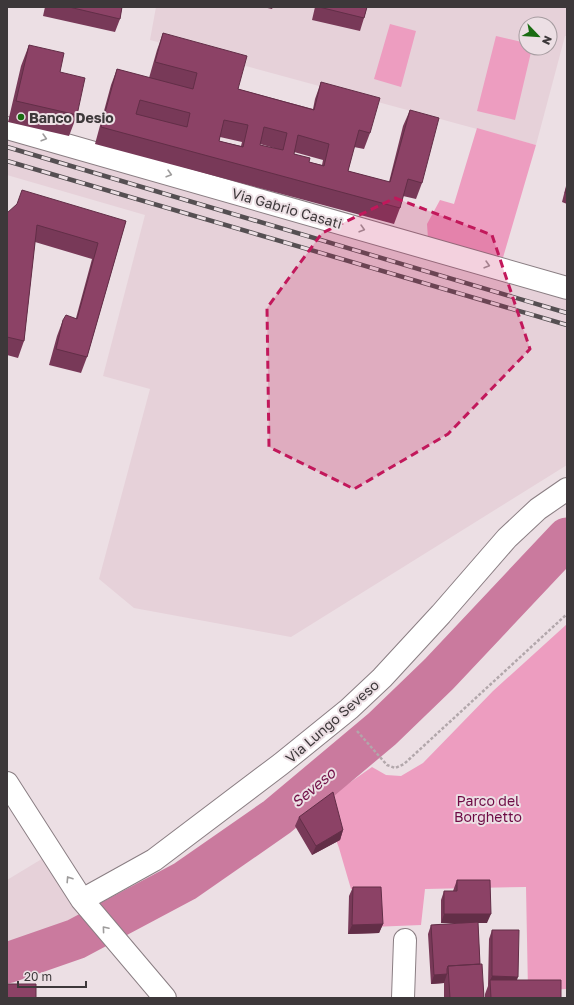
<svg xmlns="http://www.w3.org/2000/svg" width="574" height="1005" viewBox="0 0 574 1005" font-family="'Golos Text',sans-serif">
  <style>
    .built { fill: #e6d1d9; fill-rule: evenodd }
    .green { fill: #ed9dc0 }
    .lines { fill: none; stroke-linecap: round; stroke-linejoin: round }
    .river { stroke: #ca7a9e; stroke-width: 41 }
    .minor-casing { stroke: #8a7e83; stroke-width: 24 }
    .path { stroke: #b2a7ab; stroke-width: 2.5; stroke-dasharray: 3 2; stroke-linecap: butt }
    .minor { stroke: #fff; stroke-width: 22 }
    .rail-casing { stroke: #554f52; stroke-width: 4.5 }
    .rail { stroke: #ecdfe4; stroke-width: 3; stroke-dasharray: 9; stroke-linecap: butt }
    .wall { fill: #783958; fill-rule: evenodd }
    .shaded-wall { fill: #622e47 }
    .building { fill: #8c4266; stroke: #622e47; fill-rule: evenodd }
    .oneway { stroke: #9e9c9c }
    .marked { fill: #c2185b; fill-opacity: 0.2; stroke: #c2185b; stroke-width: 3; stroke-dasharray: 8 5; stroke-linejoin: round }
    .poi-dot { fill: #1a6c12; stroke: #ecdfe4; stroke-width: 1.5 }
    .labels { text-anchor: middle; dominant-baseline: central; stroke-width: 4; stroke-linejoin: round; paint-order: stroke }
    .poi-label { font-size: 14px; font-weight: bold; fill: #3d383a; stroke: #ecdfe4; text-anchor: start }
    .street-label { font-size: 14px; fill: #3d383a; stroke: #ecdfe4 }
    .park-label { font-size: 14px; fill: #6d0a44; stroke: #ecdfe4 }
    .water-label { font-size: 15px; font-style: italic; fill: #721148; stroke: #ecdfe4 }
  </style>
  <rect width="100%" height="100%" fill="#ecdfe4"/>
  <path class="built" d="M156,7H567V36H565L536,145L150,40ZM526,24H550V48H526Z
    M7,135L567,297V465L291,637L134,608L99,579L150,389L103,376L145,215L7,175Z
    M45,857L85,917L60,930L7,947V880Z"/>
  <path class="green" d="M390,24L416,31L401,87L374,79Z
    M496,36L526,43V48H532L515,120L477,111Z
    M477,128L536,145L502,261L428,239L427,224L440,200L454,204Z
    M567,624V989L528,991L526,887L425,889L421,925L372,927L370,892L351,889L339,848L322,802L372,767L386,775L401,776L423,763L493,691Z"/>
  <g class="lines">
    <path class="river" d="M7,963L76,939L185,881L277,817L382,729L439,674L567,538"/>
    <defs>
      <path id="minor" d="M7,128L567,288
        M7,783L82,900L165,998
        M82,900L154,860L281,764L349,709L382,678L441,614L507,538L538,509L567,489
        M403,998L405,940"/>
    </defs>
    <use href="#minor" class="minor-casing"/>
    <path class="path" d="M357,731L387,765L395,768L404,764L567,614"/>
    <use href="#minor" class="minor"/>
    <defs>
      <path id="rail" d="M7,147L567,313
        M7,161L567,325"/>
    </defs>
    <use href="#rail" class="rail-casing"/>
    <use href="#rail" class="rail"/>
  </g>
  <path class="wall" d="M45,7H122L120,19L115,32L43,16Z
    M263,7H273L272,9Z
    M315,7H367L364,18L360,31L312,20Z
    M163,33L238,89L313,109L315,99L321,82L370,133L364,149L354,147L348,171L389,182L403,126L410,110L422,183L416,199L403,196L400,208L394,224L95,144L111,85L117,69L149,78L157,50ZM220,137L242,142L241,146L219,141ZM260,144L281,150L260,145ZM294,152L323,160L322,165L309,162L294,154Z
    M29,45L60,72L77,115L69,136L8,122L21,66Z
    M567,182V204L562,202Z
    M7,213L126,221L87,357L81,373L49,365L57,336L63,320L76,318L92,259L35,242L24,341L18,358L7,355Z
    M299,817L343,830L340,840L312,855L295,826Z
    M457,880L487,923H478L480,964L484,998H444V983L431,984L428,934L431,925L466,923H441V900L444,891H453Z
    M353,887L383,924L379,933L348,934L349,896Z
    M492,930L517,980L561,998H485V994L488,986L489,939Z"/>
  <path class="shaded-wall" d="M343,830L340,840L312,855L316,846Z
    M444,914H491L487,923H441Z
    M383,924L379,933L348,934L352,925Z
    M447,974L444,983L431,984L434,975Z
    M492,976L518,977L515,986L490,980L488,986Z"/>
  <path class="building" d="M69,7H122L120,19Z
    M319,7H367L364,18Z
    M163,33L247,56L238,89L314,110L321,82L380,98L370,133L359,130L348,171L390,182L410,110L439,118L422,183L408,179L400,208L101,127L117,69L193,89L197,73L155,62ZM140,100L190,113L187,127L136,114ZM224,120L248,125L243,147L219,141ZM264,127L287,133L283,150L260,145ZM298,135L329,144L324,166L309,162L310,158L294,154Z
    M29,45L64,53L60,72L85,78L77,115L16,101Z
    M567,186V193H565Z
    M22,190L126,221L87,357L56,349L63,320L66,315L77,319L98,243L37,225L24,341L7,337V213L17,204Z
    M333,792L343,830L316,846L299,817Z
    M457,880H490L491,914H444V891H457Z
    M353,887H381L383,924L352,925Z
    M478,922L480,964L448,966L447,969V974L434,975L431,925Z
    M492,930H519L518,977L492,976Z
    M482,964L484,998H450L448,966Z
    M490,980H561V998H491Z
    M7,984H36V998H7Z"/>
  <defs><path id="oneway-chevron" d="M-2-3.5L2.5 0L-2 3.5" fill="none" stroke-width="1.6" stroke-linecap="round" stroke-linejoin="round"/></defs>
  <g class="oneway">
    <use href="#oneway-chevron" transform="translate(44 138) rotate(16)"/>
    <use href="#oneway-chevron" transform="translate(169 174) rotate(16)"/>
    <use href="#oneway-chevron" transform="translate(362 229) rotate(16)"/>
    <use href="#oneway-chevron" transform="translate(487 265) rotate(16)"/>
    <use href="#oneway-chevron" transform="translate(69 879) rotate(-123)"/>
    <use href="#oneway-chevron" transform="translate(105 929) rotate(-130)"/>
  </g>
  <path class="marked" d="M395,198L492,235L530,349L448,434L354,489L269,447L267,308L322,233Z"/>
  <circle class="poi-dot" cx="21" cy="117" r="4"/>
  <g class="labels">
    <g class="poi-label">
      <text x="29" y="117">Banco Desio</text>
    </g>
    <g class="street-label">
      <text transform="translate(287 208) rotate(16)">Via Gabrio Casati</text>
      <text transform="translate(332 721) rotate(-41)">Via Lungo Seveso</text>
    </g>
    <g class="park-label">
      <text x="488" y="800">Parco del<tspan x="488" dy="16">Borghetto</tspan></text>
    </g>
    <g class="water-label">
      <text transform="translate(313 787) rotate(-40)">Seveso</text>
    </g>
  </g>
  <rect width="574" height="1005" fill="none" stroke="#3d383a" stroke-width="16"/>
  <g transform="translate(538 36) rotate(115)"><circle r="19" fill="#ecdfe4" stroke="#a69ca0"/>
  <path d="M0-3L7 15L0 10L-7 15Z" fill="#1a6c12"/>
  <text y="-6" font-size="11" font-weight="bold" text-anchor="middle" fill="#3d383a">N</text>
  </g>
  <path d="M18 981v6h68v-6" fill="none" stroke="#3d383a" stroke-width="2"/>
  <text x="24" y="981" font-size="12" fill="#3d383a" stroke="#ecdfe4" stroke-width="3" paint-order="stroke">20 m</text>
</svg>
